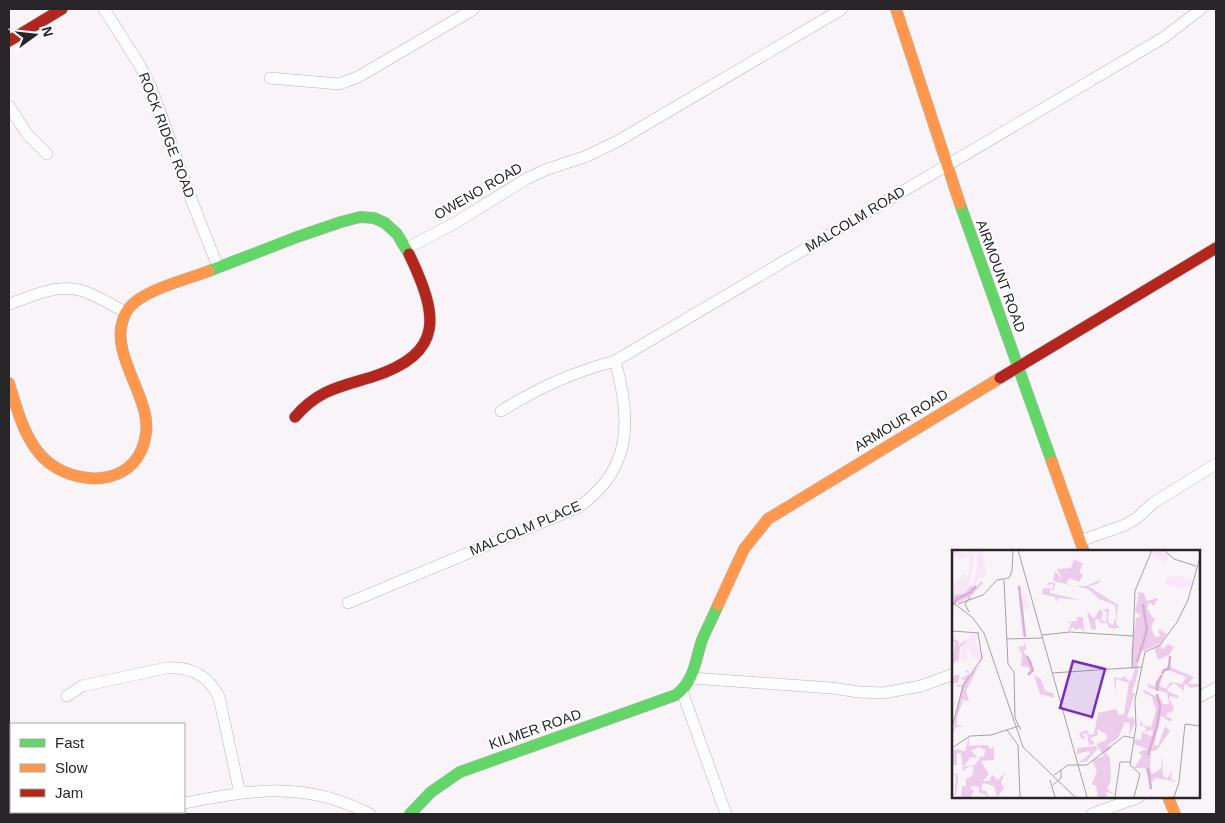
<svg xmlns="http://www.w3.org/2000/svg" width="1225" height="823" viewBox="0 0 1225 823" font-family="Arial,sans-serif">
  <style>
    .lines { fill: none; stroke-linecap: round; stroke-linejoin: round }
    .street-casing { stroke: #b8b4b7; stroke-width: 12 }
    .fast-casing { stroke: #b8b4b7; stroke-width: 12 }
    .slow-casing { stroke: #b8b4b7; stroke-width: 12 }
    .jam-casing { stroke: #b8b4b7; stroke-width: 12 }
    .street { stroke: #fefdfe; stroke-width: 11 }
    .fast { stroke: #63d668; stroke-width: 11 }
    .slow { stroke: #ff974d; stroke-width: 11 }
    .jam { stroke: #b3261e; stroke-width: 11 }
    .labels { text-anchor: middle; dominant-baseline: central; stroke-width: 4; stroke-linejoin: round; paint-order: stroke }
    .street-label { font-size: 14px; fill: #282528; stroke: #fff }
    .inset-river { fill: none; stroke: #d8afd4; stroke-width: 2.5 }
    .inset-road { fill: none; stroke: #a5a1a5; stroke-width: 1 }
    .view { fill: #7b2cbf; fill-opacity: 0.15; stroke: #7b2cbf; stroke-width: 2.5 }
    .inset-edge { fill: none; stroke: #282528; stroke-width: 2.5 }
  </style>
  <rect width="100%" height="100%" fill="#f8f4f8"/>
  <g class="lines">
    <defs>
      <path id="street" d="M104,9L139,64L151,87L193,204L218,267
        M270,78L339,84L358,77L474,9
        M9,106L27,134L47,154
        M407,248L455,223L526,179L545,170L587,156L618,141L842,9
        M9,304C33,296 58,283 83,291C98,296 112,305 125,312
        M501,411C540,387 571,373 615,361L1163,38L1201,9
        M1080,541L1125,525L1137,518L1153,503L1216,464
        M348,603L577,508C632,471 632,420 615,361
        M692,678L832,688L859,692L883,693L921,686L954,674
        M682,691L726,814
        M67,696L82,686L166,668C190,666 208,675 219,697L240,794
        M1199,697L1216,688
        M184,803C253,790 305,780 370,814
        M124,814L137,812
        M1092,814L1139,797"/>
      <path id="fast" d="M960,204L1052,462
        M209,271L297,237L341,222L360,217L374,218L385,223L397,234L409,254
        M410,814L431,792L460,772L676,695C695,680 695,661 702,640C707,628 713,617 718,605"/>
      <path id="slow" d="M896,9L960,204
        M9,383C17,410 26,445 49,463C84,489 140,484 146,433C151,398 110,354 123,320C124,316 127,310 130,307C144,290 188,279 209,271
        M1052,462L1084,552
        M718,605L744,549L768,519L1000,378
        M1168,797L1175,814"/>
      <path id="jam" d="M9,41L62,9
        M1000,378L1216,248
        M295,417C318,390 339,387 372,377C446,353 438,315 409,254"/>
    </defs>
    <use href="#street" class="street-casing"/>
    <use href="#fast" class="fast-casing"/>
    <use href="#slow" class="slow-casing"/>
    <use href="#jam" class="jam-casing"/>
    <use href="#street" class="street"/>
    <use href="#fast" class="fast"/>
    <use href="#slow" class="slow"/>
    <use href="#jam" class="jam"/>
  </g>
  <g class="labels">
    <g class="street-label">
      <text transform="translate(167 135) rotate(69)">ROCK RIDGE ROAD</text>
      <text transform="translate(478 191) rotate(-30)">OWENO ROAD</text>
      <text transform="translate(855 219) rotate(-31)">MALCOLM ROAD</text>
      <text transform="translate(1001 276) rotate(70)">AIRMOUNT ROAD</text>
      <text transform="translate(901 420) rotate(-31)">ARMOUR ROAD</text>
      <text transform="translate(525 528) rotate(-23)">MALCOLM PLACE</text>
      <text transform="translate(535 729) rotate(-19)">KILMER ROAD</text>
    </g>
  </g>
  <g transform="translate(952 550)">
    <rect width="248" height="248" fill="#f8f4f8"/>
    <path d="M0,0L21,5L23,0L17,36L12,43L1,47L0,35L12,24L15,27L18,18L17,6L8,9L0,5ZM26,0L31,4L34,25L28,29V25L22,39L18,37L24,23ZM201,0H211L218,6L213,13L199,5ZM223,25L240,31L239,38L232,36L231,39L213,34L215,26L222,28ZM76,44L78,59L70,61L74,86H70L66,46ZM18,84L25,85L24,94L30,103L31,99L32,107L14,146L28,113L16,100L13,101L17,107L11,111L8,109L9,97H12V90L17,89Z" fill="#f9e7f7"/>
    <path d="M122,9L131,14L127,22L131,25L127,32L118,28L114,33L123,36L101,31L103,21L111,30L105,19L119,18ZM150,29L145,34L136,36L166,55L164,74L168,78H163L161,83L162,78H157L155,73H149L146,69L143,70L144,80L139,79L135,61L142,69L148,59L151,62L149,70L154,72L155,63L151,59H157L156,71L160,76L164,68L163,55L147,49L136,39L124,36H134ZM29,31L31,33L18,47L5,53L0,50L2,45L13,43L21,32L18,36L24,38ZM97,32L103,33L102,40H98V43L129,50L106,48L104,52L103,47L90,44L91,38L101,39V34L95,35ZM184,42L192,43L195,51L206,48L202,56L197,52L195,58L200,67L213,71L203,68L199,78L203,87L208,86L206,79L215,84L209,93L192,101L186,100V123L180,142L183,143L175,167L178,169L181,166L183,173L177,186L178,173L173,172L166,188L155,196L160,197L154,203L158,208L159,230L155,239L164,245L155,242V247H146L144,236L140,234L145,221L140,210L152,206L144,194L154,190L155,185L145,179L146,185L138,188L143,194L137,195L135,183L130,184L134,189L129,188L127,183L135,180L137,185L142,184L146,163L164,159L167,165L172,164L177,133L164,129V147L162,127L169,129L172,126L178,132L183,119L180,118L179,102L184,68L189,66L183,61L187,44ZM125,67H131L132,83L129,78L123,80L121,77L116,82L119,73L114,72L125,71ZM0,89L7,91L6,96L12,91L13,94L8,97L6,114L5,110L0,114L3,93ZM73,91L74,99L71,102L80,111L79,123L76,117L69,116L70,104L66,97L72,96ZM216,94L222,97L217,105L206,110L202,98L209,95L210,100ZM215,116L242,127L236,134H247V136L239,138L232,134V141L222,133L216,138L215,141L227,146L226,148L218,146L217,150L222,157L220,163L216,162L214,167L220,168L219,172L209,166L202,195L206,196L213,176L218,181L205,200L199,201L198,219L200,224L209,219L210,206L211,226L215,229L220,221L219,229L225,232L204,228L198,233L193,218H182L190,206L186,202L195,199L182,194L183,189L189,190L190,182L199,186L201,183L199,180L193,182L194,177L187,175L190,170V175L199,177L204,161L200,147L191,142L192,140L209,149L211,154H217L215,143L197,138L195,134L205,137V129L209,130L208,136L214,139L218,132L230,134L234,127L217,120L211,122ZM26,117L14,141L17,151L11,150L5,168V175L12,177H4L0,185L10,136L5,137L4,132L0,135V130L3,125H8L5,135H10L13,130L8,129L17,124L12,120L17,121V126ZM82,125L89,129L93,141L101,143L102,148L88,144ZM17,186V196L35,195L39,199L42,196V210L29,211L37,224L31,231H37L40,225L46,230L53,222L49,232L52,238L45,247L42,236L31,233L29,240L34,241L37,247L28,242L27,246V237L22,236L18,237L22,241L19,247H9L10,236H14V229L20,226L22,217L18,216L11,221L9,203H5V215H1L0,223L6,224V230L4,245L0,244L3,243L4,225L0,224L1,199L13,201ZM27,197L33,200L32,207L29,206L23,215L11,217L19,207L26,208L19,201ZM143,196L146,198L135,211L126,213L138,204L137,201L125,204V198Z" fill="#edcbea" fill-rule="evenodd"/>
    <path class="inset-river" d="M67,36L73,87M0,56L5,49L19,42L24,36M75,106L81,120L76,125M185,112L195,80L191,54M210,124L212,120L217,119L218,106M205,141V133L210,125M196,205L205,176L208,157L205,144M196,218L199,239"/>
    <path class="inset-road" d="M66,0L135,247M212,0L222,9L244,16M52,30L56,114L62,122L63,168L69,180M0,52L20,67L32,83L71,197L123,247M6,54L31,45L45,30L57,28L60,21L61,0M17,62L13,54L18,47M0,81L27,83M90,85L118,82L181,86M54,89L90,88M180,118L183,41L200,0M100,123L190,117M0,178L11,136L30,108L26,83M55,180L66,195L68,247M0,198L18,186L39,185L67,176M102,225L116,215H135L172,186L182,188M98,230L103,247M101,235L109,228V220M163,247L168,212H179M182,247L188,224L178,215L184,176L183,150L193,102L208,95L225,72L236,50L248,7M222,247L227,232L233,174L248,176"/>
    <path class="view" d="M121,111L153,119L140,167L108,158Z"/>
    <rect width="248" height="248" class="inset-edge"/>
  </g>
  <rect width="1225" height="823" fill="none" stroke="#282528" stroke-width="20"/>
  <rect x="10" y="723" width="175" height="90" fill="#ffffff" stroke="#a9a8a9"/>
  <rect x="20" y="739" width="25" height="8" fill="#63d668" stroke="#a9a8a9"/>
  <text x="55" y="748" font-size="15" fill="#282528">Fast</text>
  <rect x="20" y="764" width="25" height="8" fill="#ff974d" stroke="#a9a8a9"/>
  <text x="55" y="773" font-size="15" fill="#282528">Slow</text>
  <rect x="20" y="789" width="25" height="8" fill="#b3261e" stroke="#a9a8a9"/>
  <text x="55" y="798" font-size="15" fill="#282528">Jam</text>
  <g transform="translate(35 35) rotate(75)" stroke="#ffffff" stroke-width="4" paint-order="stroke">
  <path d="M0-4L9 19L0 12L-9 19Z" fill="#282528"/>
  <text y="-8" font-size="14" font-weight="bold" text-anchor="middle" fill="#282528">N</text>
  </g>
</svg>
